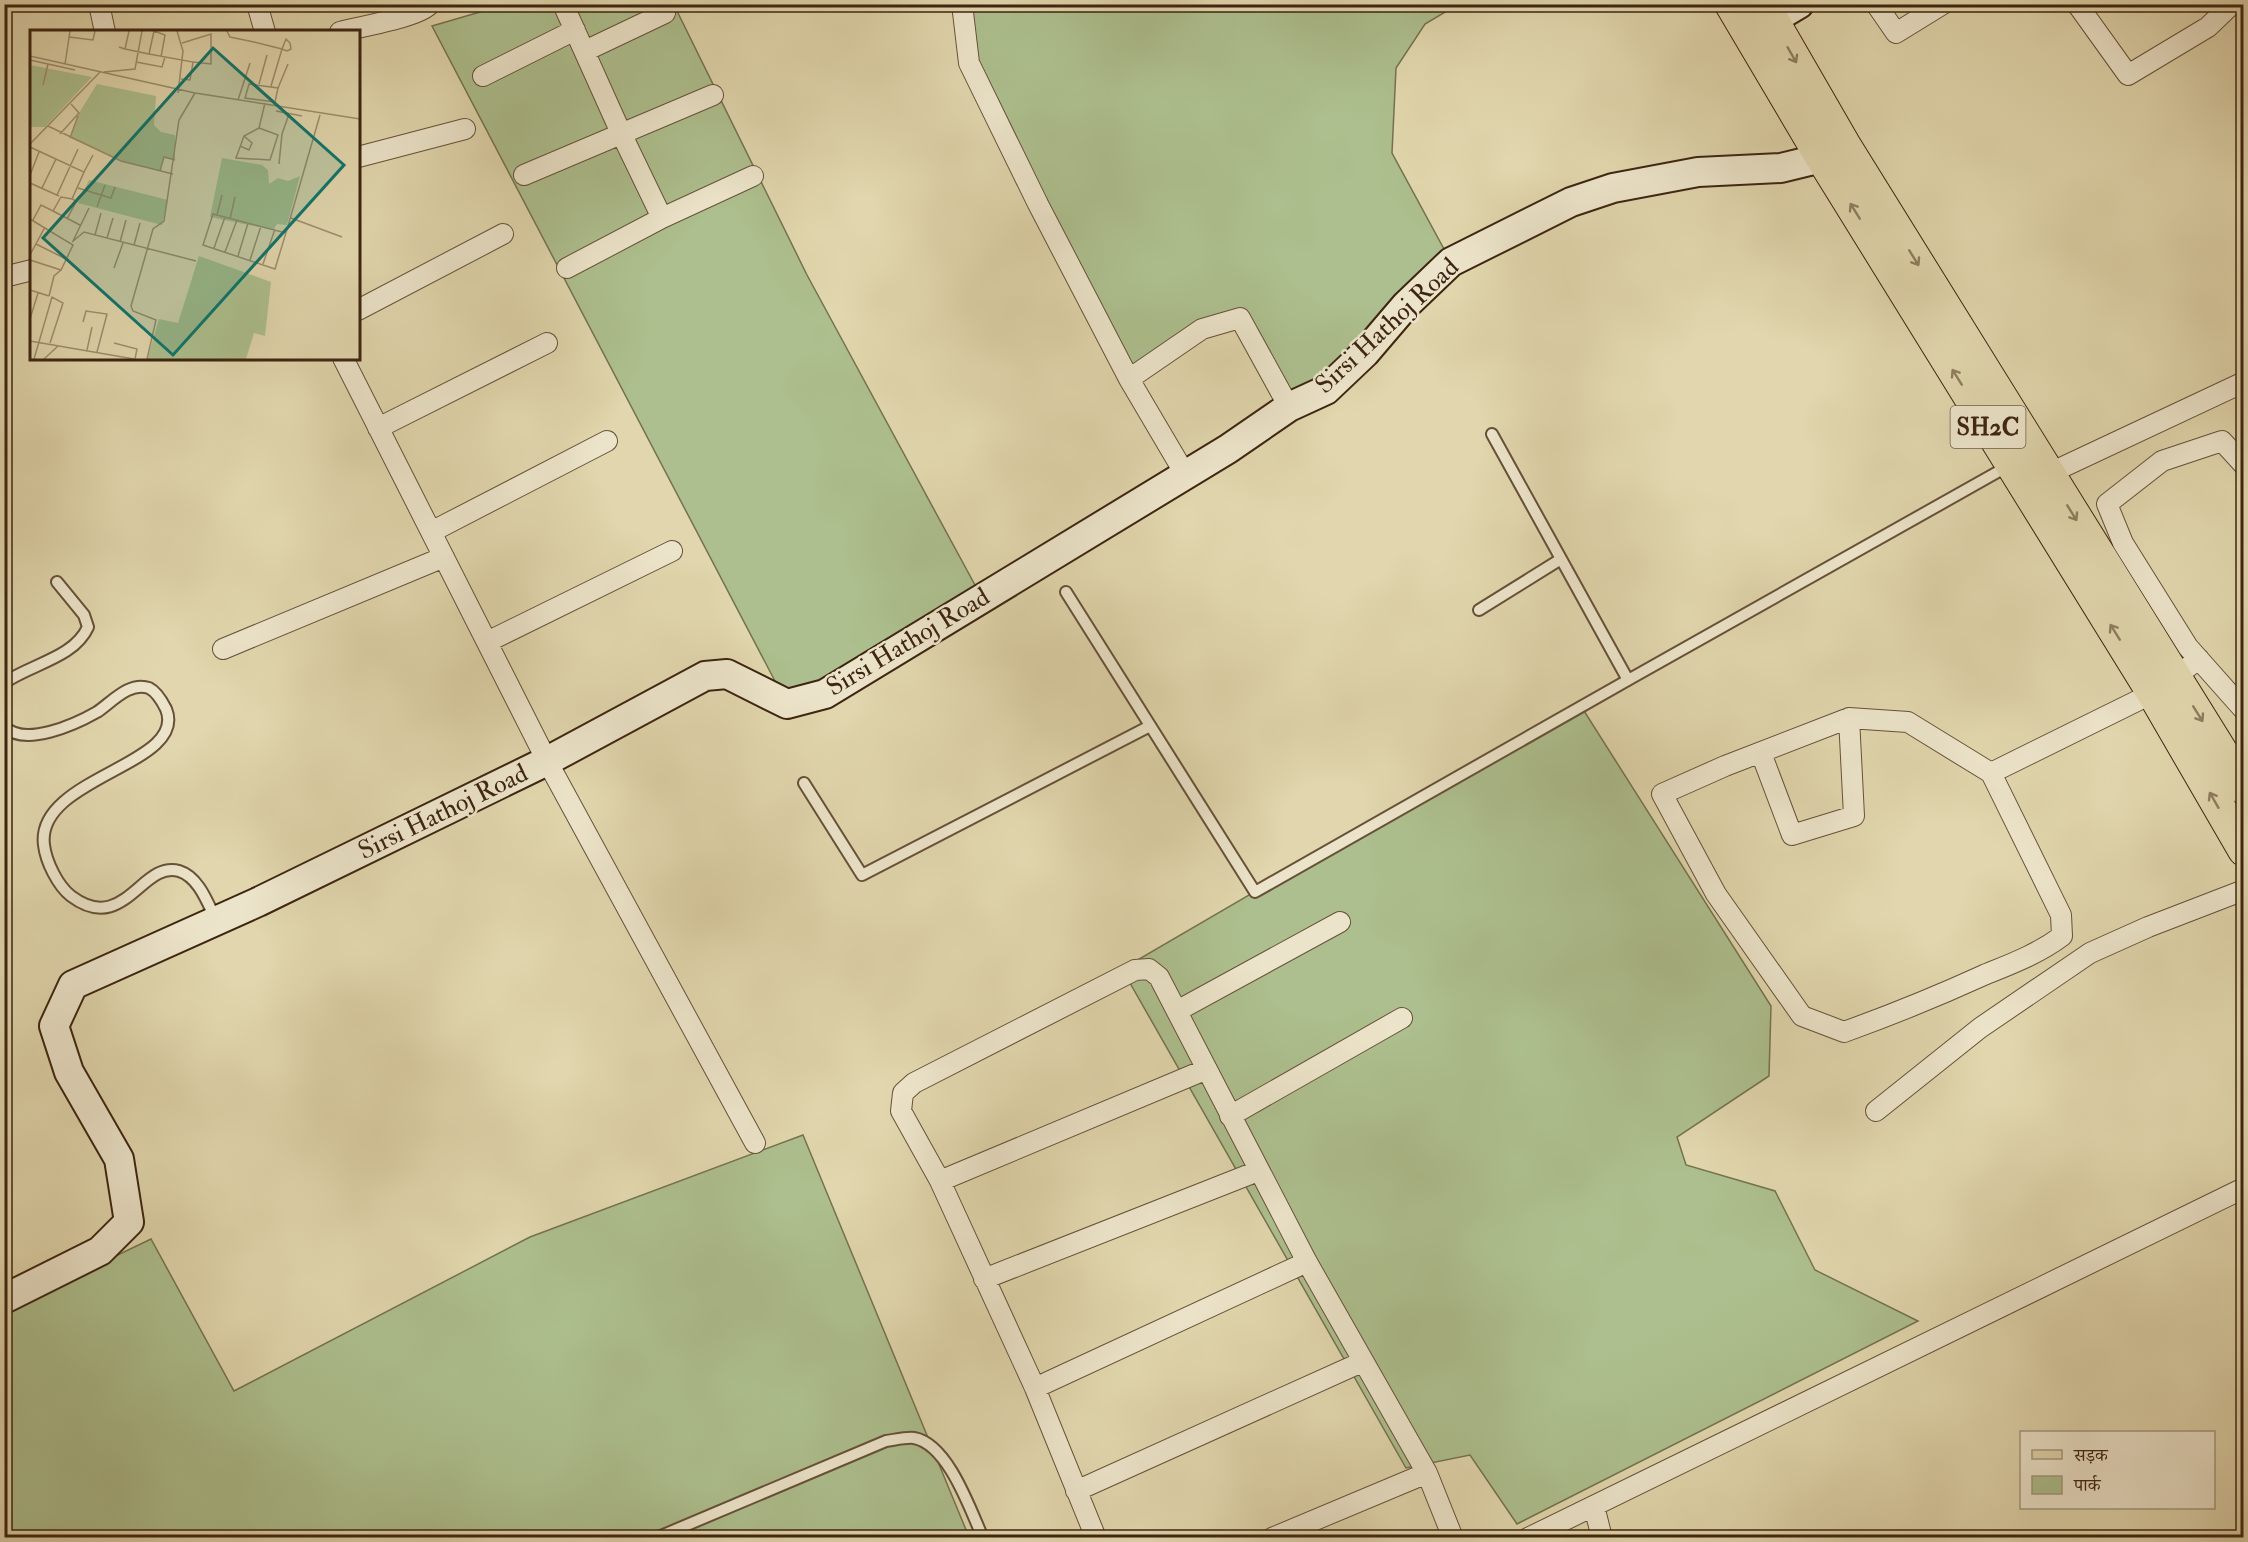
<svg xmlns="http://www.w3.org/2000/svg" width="2248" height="1542" viewBox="0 0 2248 1542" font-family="'IM FELL Double Pica','Noto Serif Devanagari',serif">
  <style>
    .green { fill: #adbf8e; stroke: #757250; stroke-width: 1.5 }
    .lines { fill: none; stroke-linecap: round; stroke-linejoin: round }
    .lane-casing { stroke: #665138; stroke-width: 14 }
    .street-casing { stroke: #665138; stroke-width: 22 }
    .secondary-casing { stroke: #3d2511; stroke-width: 32 }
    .primary-casing { stroke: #3d2511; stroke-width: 34 }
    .lane { stroke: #ece4ca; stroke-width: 10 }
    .street { stroke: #ece4ca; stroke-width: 20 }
    .secondary { stroke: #ece4ca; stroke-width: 28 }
    .primary { stroke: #e1d6ad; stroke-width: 32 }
    .oneway { stroke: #8f7e5f }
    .labels { text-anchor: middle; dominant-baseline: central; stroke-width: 5; stroke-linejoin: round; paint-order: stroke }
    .shield { fill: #ece4ca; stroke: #725e48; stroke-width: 1.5 }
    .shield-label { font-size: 24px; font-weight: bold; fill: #3d2511 }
    .street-label { font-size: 26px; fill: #3d2511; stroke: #ece4ca }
    .inset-road { fill: none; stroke: #9f8f6f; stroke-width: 1.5 }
    .view { fill: #0f766e; fill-opacity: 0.15; stroke: #0f766e; stroke-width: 3 }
    .inset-edge { fill: none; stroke: #3d2511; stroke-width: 3 }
  </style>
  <rect width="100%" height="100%" fill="#e1d6ad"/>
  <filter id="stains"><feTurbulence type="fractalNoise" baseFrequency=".00333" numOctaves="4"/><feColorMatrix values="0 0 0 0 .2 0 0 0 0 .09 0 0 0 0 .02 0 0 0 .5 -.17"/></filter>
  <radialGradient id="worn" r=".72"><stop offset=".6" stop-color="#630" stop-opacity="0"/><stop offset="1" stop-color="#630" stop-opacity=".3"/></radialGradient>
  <path class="green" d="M504,5H674L807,275L982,598L787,704L432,26Z
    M962,5H1457L1425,24L1396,68L1392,153L1451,262L1289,407L1240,318L1129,379L969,63Z
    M1579,703L1771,1006L1769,1076L1677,1137L1686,1165L1775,1191L1815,1270L1918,1321L1517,1524L1470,1455L1406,1468L1122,969Z
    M803,1135L969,1537L5,1538V1309L151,1239L234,1391L530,1237Z"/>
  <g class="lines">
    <defs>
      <path id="lane" d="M1492,434L1628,680L2010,465
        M1066,592L1255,892L1628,680
        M1479,610L1561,559
        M4,683C31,664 74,658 88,627L84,615L57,582
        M4,726C24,748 76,724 97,712C111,703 129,681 149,688C157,692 162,701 166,709C189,765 35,777 44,845C46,862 58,886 71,896C124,936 142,860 179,871C199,877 208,904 216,920
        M804,783L862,875L1150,726
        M656,1538L886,1441C894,1440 906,1437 914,1438C948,1444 970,1509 983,1538"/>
      <path id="street" d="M99,4L105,32
        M257,4L265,32
        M563,4L621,133L662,218L753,176
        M962,4L969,63L1038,204L1129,379L1185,474
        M1876,4L1896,33L1943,4
        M2077,4L2128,75L2208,27L2232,4
        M340,32C358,27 420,17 430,4
        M585,51L665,13
        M483,76L575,30
        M358,157L465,129
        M524,175L713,95
        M567,268L662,218
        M4,277L32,270
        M358,310L503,234
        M343,358L547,761L755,1143
        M1129,379L1202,329L1240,318L1289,407
        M378,428L547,343
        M2244,465L2222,441L2162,461L2107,504L2123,543L2188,647L2244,710
        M2048,474L2244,382
        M431,532L607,441
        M487,642L672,551
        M223,649L444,557
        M1761,753L1792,835L1854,816L1849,718
        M1991,773L1908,722L1849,718L1725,766L1662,794L1716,894L1802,1016L1844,1032C1891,1015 1938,996 1984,975C2011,964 2038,954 2062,936L2061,915L1991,773L2153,693L2199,659
        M1177,1011L1340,922
        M1876,1111L1980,1028L2090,953L2148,927L2244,890
        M1230,1116L1402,1018
        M940,1181L1207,1069
        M984,1279L1258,1171
        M1035,1388L1307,1262
        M1076,1491L1362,1362
        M1594,1506L1602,1538
        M1096,1538L1035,1388L940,1181L901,1111L903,1093L914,1083L1135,970L1149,969L1159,977L1307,1262L1427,1473L1453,1538
        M1272,1538L1427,1473
        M1528,1538L2244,1188"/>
      <path id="secondary" d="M1752,32L1799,4
        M4,1299L100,1251L129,1222L119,1159L69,1072L54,1026L73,985L258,902L547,761L705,676L727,674L787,704L825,694L1228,449L1289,407L1326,390L1365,353L1406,305L1451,262L1571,202L1613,188L1698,172L1781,168L1822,158L1840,148"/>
      <path id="primary" d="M1731,4L1822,158L2153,693L2244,850
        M1763,4L1845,146L2244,788"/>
    </defs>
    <use href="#lane" class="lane-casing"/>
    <use href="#street" class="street-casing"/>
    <use href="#secondary" class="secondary-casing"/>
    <use href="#primary" class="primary-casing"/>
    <use href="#lane" class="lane"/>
    <use href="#street" class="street"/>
    <use href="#secondary" class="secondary"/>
    <use href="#primary" class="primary"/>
  </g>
  <defs><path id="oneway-shaft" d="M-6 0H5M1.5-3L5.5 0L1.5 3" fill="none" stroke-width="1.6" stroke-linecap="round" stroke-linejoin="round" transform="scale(1.5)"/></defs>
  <g class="oneway">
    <use href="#oneway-shaft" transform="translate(1792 55) rotate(60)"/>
    <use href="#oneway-shaft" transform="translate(1855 211) rotate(-122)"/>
    <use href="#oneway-shaft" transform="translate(1914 258) rotate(58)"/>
    <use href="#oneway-shaft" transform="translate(1957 377) rotate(-122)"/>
    <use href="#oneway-shaft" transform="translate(2072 513) rotate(58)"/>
    <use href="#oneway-shaft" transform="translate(2115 632) rotate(-122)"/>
    <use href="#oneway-shaft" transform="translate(2198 714) rotate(58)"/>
    <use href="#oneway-shaft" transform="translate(2214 800) rotate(-120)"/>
  </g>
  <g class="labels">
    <rect class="shield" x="1950.5" y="406" width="75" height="42" rx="4.5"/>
    <g class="shield-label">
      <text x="1988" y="427">SH2C</text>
    </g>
    <g class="street-label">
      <text transform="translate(1387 326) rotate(-43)">Sirsi Hathoj Road</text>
      <text transform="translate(908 642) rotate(-31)">Sirsi Hathoj Road</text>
      <text transform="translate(443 812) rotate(-26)">Sirsi Hathoj Road</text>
    </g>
  </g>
  <g transform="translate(30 30)">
    <rect width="330" height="330" fill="#e1d6ad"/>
    <path d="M0,35L62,47L15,97H0ZM67,54L126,66L124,95L131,102L145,105V130L134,127L130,141L91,131L40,108L49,83ZM192,128L232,135L238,140L239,154L248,148L258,151L270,146L257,195L247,194L243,200L180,187ZM59,150L138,170L132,195L48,173ZM169,226L241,252L235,306L224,303L216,329H117L129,289L148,293Z" fill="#adbf8e"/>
    <path class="inset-road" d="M124,1L135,5L131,27M147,1L153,21L148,63M197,1L200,7L224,12L252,19L257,21L261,19L260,13L256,9L252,19L241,56M39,7L63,10L65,1M152,13L181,4V34L163,32M89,17L95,19L99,1M95,19L119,24L124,1M119,24L163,32L160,50L151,49M0,26L165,63L330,89M0,30L45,40M106,32L132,37L135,27M35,34L40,1M74,42L105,39L112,1M219,54L248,58L245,72L215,68ZM229,54L237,25M13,55L18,34M248,58L258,34M208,70L220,33M246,81L272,86M18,96L91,131L143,144M229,98L214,106L206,128L240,130L248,105L229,98L235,73M30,104L49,83L41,74M40,108L48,86M0,114L70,42M210,116L219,120L222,113L214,106M0,117L54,142L42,169L31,167L23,181L11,175L3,190M249,134L252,104L259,84M130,141L134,127L145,130M54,142L63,125M0,145L9,122M0,153L29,166M12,158L26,129M48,158L81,168L85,157M27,165L48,119M67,177L75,155M23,181L50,195M187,185L192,165M261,188L312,207M0,189L43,215L31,240L0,230M37,189L46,172L43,169M200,189L205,167M256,203L183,184L173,215L245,239L258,196L290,85M65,205L71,183M77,208L83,188M43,211L59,178M42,212L54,202L166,231M90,212L96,190M6,214L36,229M104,215L110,193M184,218L195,187M195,222L207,190M0,225L15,197M208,226L218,193M220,230L231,196M233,234L245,199M84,238L93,213M0,260L19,266M19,266L24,246L31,240M0,289L8,263M53,292L56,281L77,284L67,322M0,311L104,329M84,313L107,319L105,329M57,320L62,297M4,329L22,267L33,273L20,313M14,329L28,316M117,329L126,290L103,281L101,276L123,199L134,191L149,90L165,63"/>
    <path class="view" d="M183,18L314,135L143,325L13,208Z"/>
    <rect width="330" height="330" class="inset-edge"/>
  </g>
  <rect width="2248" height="1542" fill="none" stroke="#e1d6ad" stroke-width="24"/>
  <rect x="6" y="6" width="2236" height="1530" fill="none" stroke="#3d2511" stroke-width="3"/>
  <rect x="12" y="12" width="2224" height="1518" fill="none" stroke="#3d2511" stroke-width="1.5"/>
  <rect x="2020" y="1431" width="195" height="78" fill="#ece4ca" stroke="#a69880" stroke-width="1.5"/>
  <rect x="2032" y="1450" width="30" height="9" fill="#e1d6ad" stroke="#a69880" stroke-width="1.5"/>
  <text x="2074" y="1461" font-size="18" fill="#3d2511">सड़क</text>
  <rect x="2032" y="1476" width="30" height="18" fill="#adbf8e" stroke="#a69880" stroke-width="1.5"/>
  <text x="2074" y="1491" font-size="18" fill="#3d2511">पार्क</text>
  <rect width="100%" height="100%" filter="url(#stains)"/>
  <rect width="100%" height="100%" fill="url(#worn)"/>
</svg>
